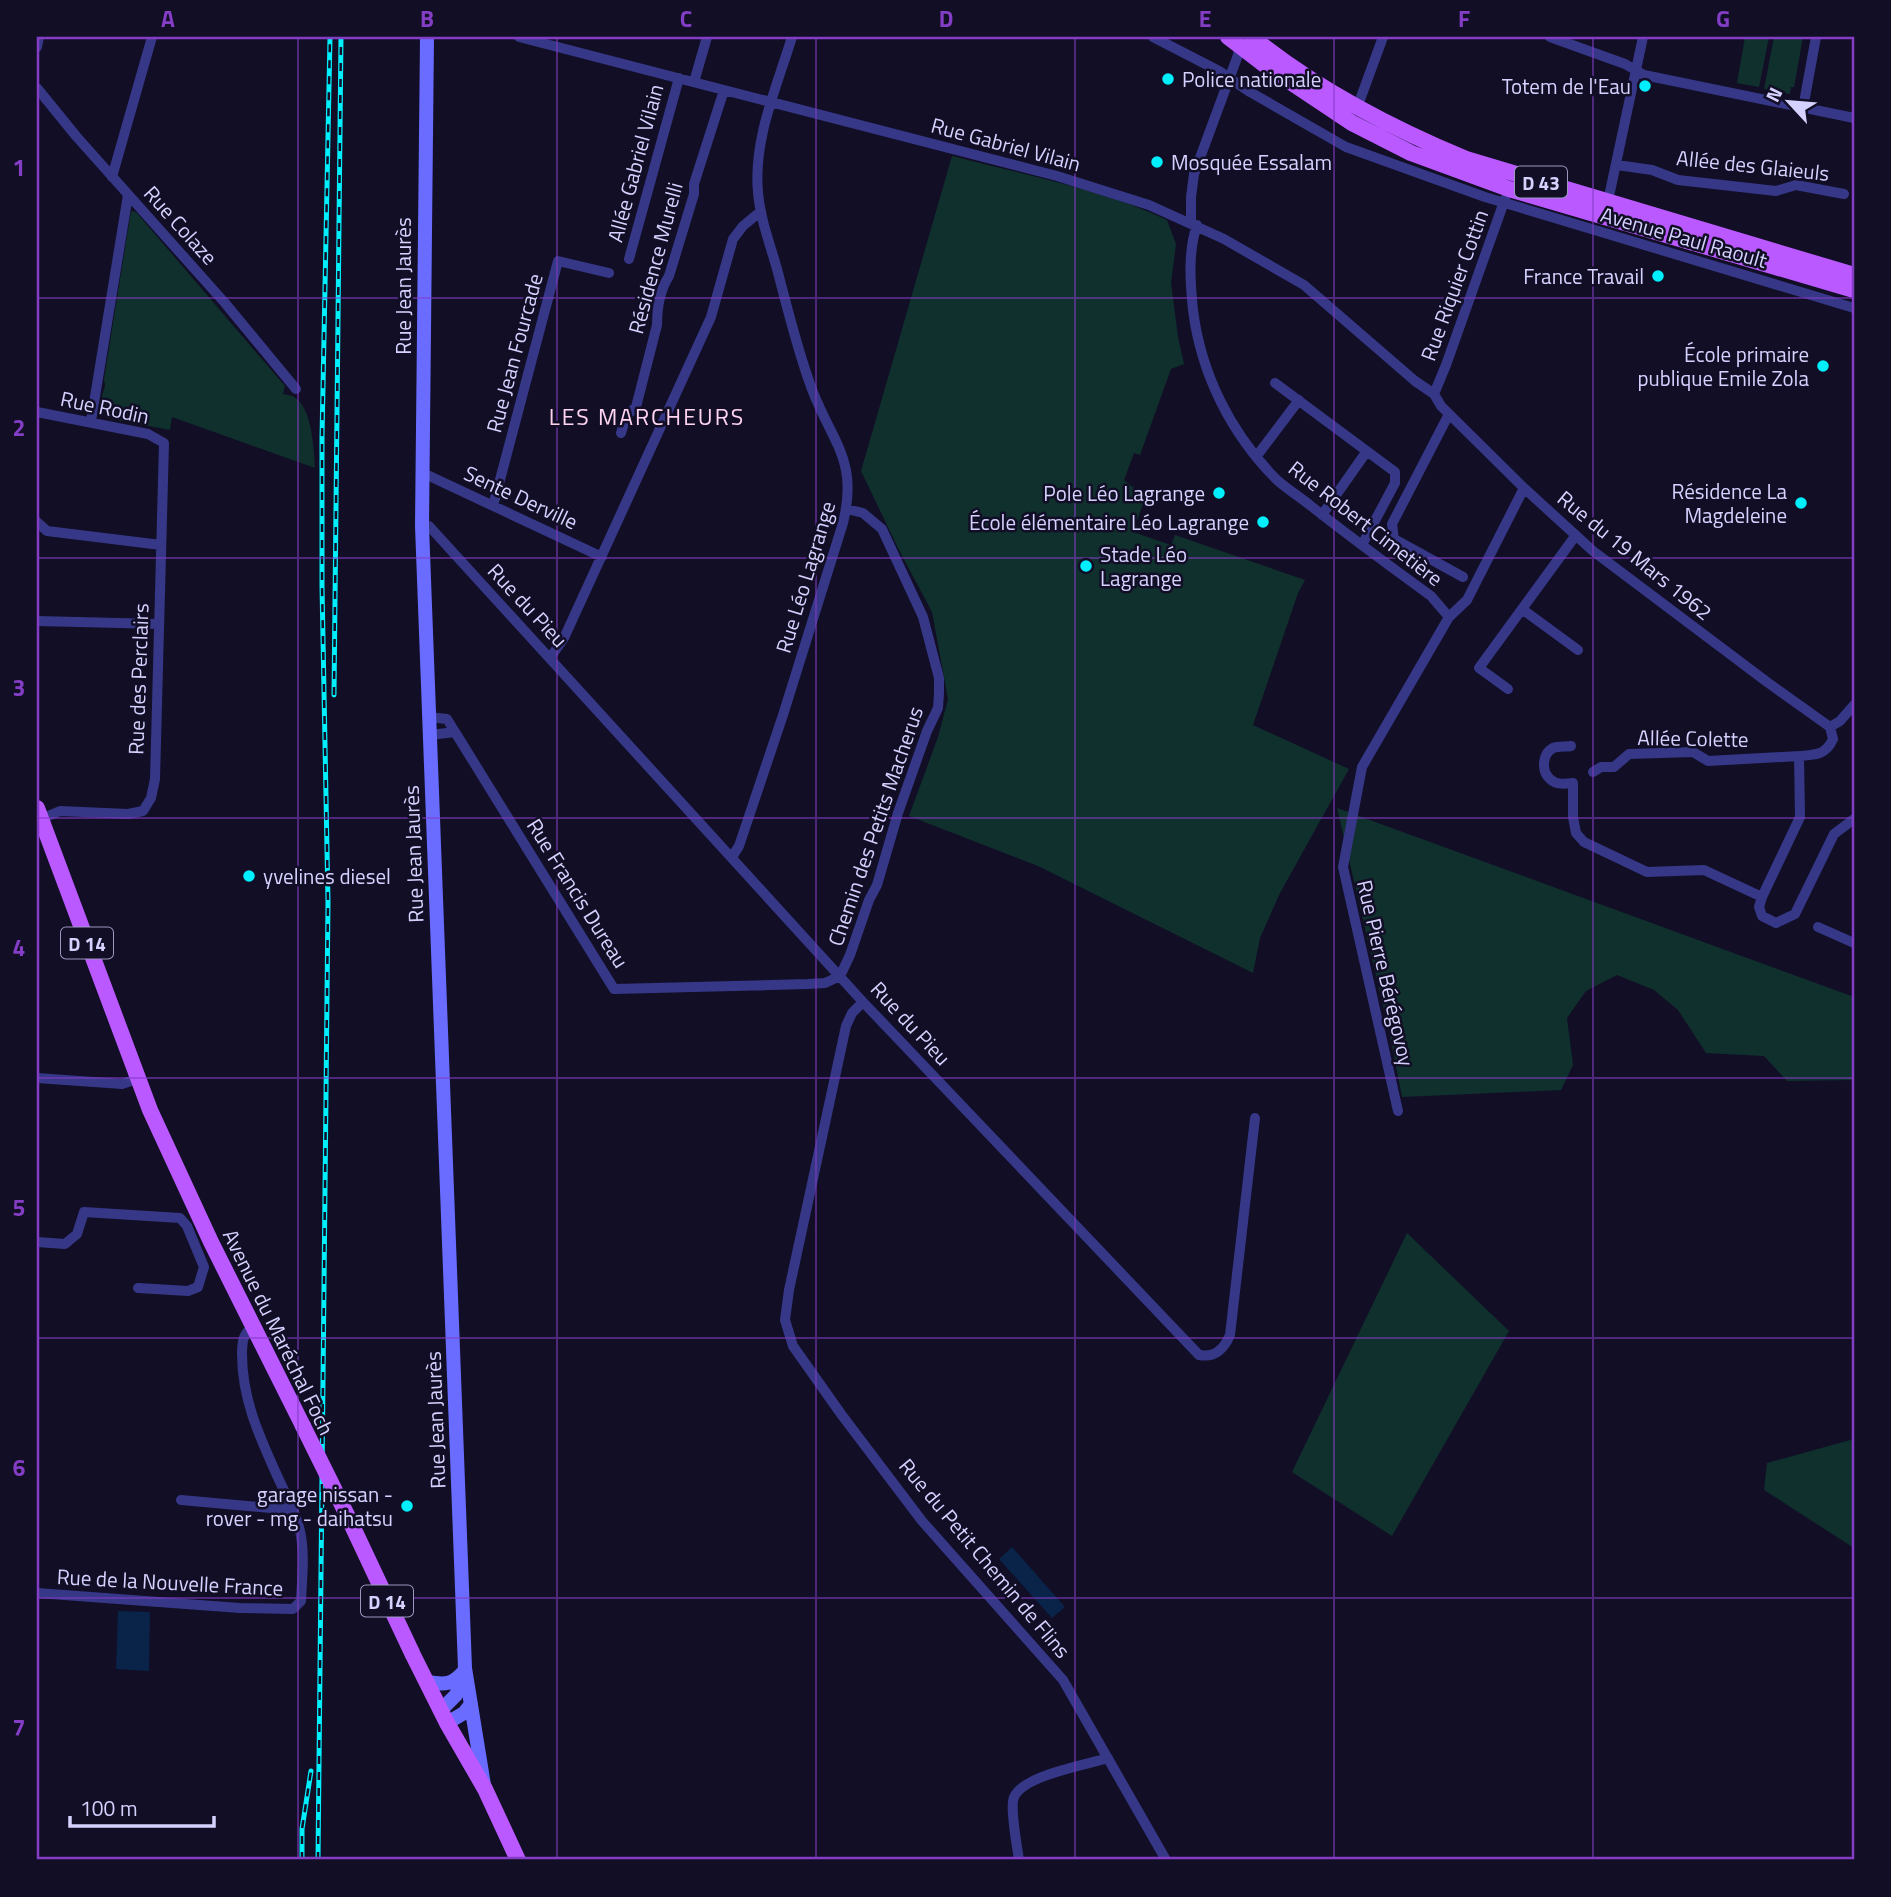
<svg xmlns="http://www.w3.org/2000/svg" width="1891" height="1897" viewBox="0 0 1891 1897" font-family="'Titillium Web',sans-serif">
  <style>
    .green { fill: #10302e }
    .water { fill: #092349 }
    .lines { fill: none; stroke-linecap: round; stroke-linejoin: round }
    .minor { stroke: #363787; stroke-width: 10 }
    .secondary { stroke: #696cff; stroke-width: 14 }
    .primary { stroke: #ba59ff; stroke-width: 16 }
    .rail-casing { stroke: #00effd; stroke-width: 5 }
    .rail { stroke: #110e26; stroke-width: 2.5; stroke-dasharray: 8; stroke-linecap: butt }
    .primary-bridge { stroke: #ba59ff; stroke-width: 16 }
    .grid { fill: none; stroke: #843dc5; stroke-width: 2; stroke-opacity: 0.55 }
    .poi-dot { fill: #00effd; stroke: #110e26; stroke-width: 2.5 }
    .labels { text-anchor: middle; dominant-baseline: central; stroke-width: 5; stroke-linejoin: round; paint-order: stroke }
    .shield { fill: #110e26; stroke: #9b97be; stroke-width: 2 }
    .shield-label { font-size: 19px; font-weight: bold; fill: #d6d2ff }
    .poi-label { font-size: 21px; fill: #d6d2ff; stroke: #110e26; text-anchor: end }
    .street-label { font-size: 21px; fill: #d6d2ff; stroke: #110e26 }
    .neighbourhood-label { font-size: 23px; letter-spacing: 2px; fill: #ffd4f1; stroke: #110e26 }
    .neatline { fill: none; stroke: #843dc5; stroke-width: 2.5 }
    .grid-label { font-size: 23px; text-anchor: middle; font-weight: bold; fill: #843dc5 }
  </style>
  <rect width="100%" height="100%" fill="#110e26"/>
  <path class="green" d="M1745,37H1769L1759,87L1737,83Z
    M1774,37H1803L1794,87H1791L1790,94L1764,89Z
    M952,156C1021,174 1104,190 1167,220L1176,244L1171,283L1178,337L1184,364L1171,369L1140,455L1134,453L1124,480L1134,488L1143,504L1133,532L1171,545L1175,535L1305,580L1298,593L1253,725L1349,769L1280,893L1260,938L1253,973L1038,866L909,816L938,737L948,699L932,612L900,552L861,471Z
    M131,211L136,212L285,386L283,394C287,395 291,395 294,397C312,407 314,450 315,468L172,417L170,430L112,419L100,402L105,386L104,379Z
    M1337,808L1854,997V1080L1787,1081L1764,1056L1706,1053L1678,1010L1654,990L1617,975L1586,991L1567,1018L1573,1065L1561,1090L1402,1097L1390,1036Z
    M1407,1233L1509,1331L1392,1536L1292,1472Z
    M1854,1439V1548L1764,1490L1767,1463Z"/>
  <path class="water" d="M1012,1547L1065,1607L1052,1618L999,1559Z
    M118,1611L150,1612L149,1671L116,1669Z"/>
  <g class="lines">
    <path class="minor" d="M519,37L1057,176L1149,205L1224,239L1304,285L1415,381L1434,394L1441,406L1524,488L1593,551L1767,682L1830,727
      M1153,37L1219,71L1250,92L1346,147L1485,197L1854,308
      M1550,37L1625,64L1644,75L1854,118
      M37,47L39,37
      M694,82L707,37
      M37,88L76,136L225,303L296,389
      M1357,108L1383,37
      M1803,108L1816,37
      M1617,165L1652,170L1678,180L1776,191L1796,185L1844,194
      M112,177L152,37
      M1608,201L1643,37
      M1191,222V197L1194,174L1238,55L1240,41
      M1197,225C1188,251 1190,282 1193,310C1201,374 1231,434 1277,480C1287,489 1300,497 1311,506C1350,537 1391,567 1431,596L1449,617
      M629,259L679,78
      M1275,383L1395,472V483L1362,545
      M1434,394L1446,365L1505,199
      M37,412L148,434L164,443L155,779L151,798L143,811L128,814L60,811L41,819
      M1449,414L1392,524L1394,539L1463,577
      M91,421L128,195
      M621,433L626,416L636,407L657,325C657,308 660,290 669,276L694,194V184L724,90
      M1256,457L1299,400
      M423,473L602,557
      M493,506L558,261L609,273
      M1322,515L1367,451
      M37,522L47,531L161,545
      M422,526H429L863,1002L1199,1355C1215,1358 1224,1349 1230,1335L1255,1118
      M1522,609L1578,650
      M37,621L159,624
      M550,658L564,638L711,317L733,239L743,226L761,211
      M1508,689L1479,668L1576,535
      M1854,705L1840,721L1830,727L1833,739C1826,755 1815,755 1799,756L1800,817L1762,897L1759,907L1762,916L1776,923L1795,914L1834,834L1854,819
      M429,717L447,719L455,732L430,735
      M455,732L614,989L808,984L825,983L840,976L850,955L869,900L877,885L898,813L927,731L938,708L939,693V678L923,617L882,529L863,513L847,509
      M1571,746C1566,747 1558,746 1553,748C1542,754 1541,771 1550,779C1556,785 1565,784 1573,783V817L1576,833L1584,842L1647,872L1704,870L1762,897
      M1593,772L1601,767H1614L1629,754L1693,752L1708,761L1799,756
      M732,857L739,846L783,715L843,523C858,461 834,445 813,392C798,353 788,310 777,269C770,244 760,218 758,192C753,140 777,86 792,37
      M1818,927L1854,943
      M863,1002L852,1013L846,1026L789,1290L785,1320L793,1346L841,1414L922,1521L1063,1680L1166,1860
      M37,1078L122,1084L137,1079
      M1398,1111L1343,867L1362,767L1449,617L1467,600L1524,488
      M37,1242L65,1244L77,1234L84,1212L180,1218L187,1226L204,1267L198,1287L188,1291L138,1288
      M181,1500L293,1510
      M37,1593L240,1608L293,1609L301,1601C302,1578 305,1554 300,1531C296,1514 288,1498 280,1482C261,1440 242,1401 242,1354C242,1342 243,1332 254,1327
      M1019,1860C1017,1845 1011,1815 1013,1801C1016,1776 1087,1765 1108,1758"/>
    <path class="secondary" d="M427,37L422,526L465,1668L484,1785
      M427,1682C446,1685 452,1685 465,1670
      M441,1710L456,1695L465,1670
      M447,1723L464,1713L471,1704"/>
    <path class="primary" d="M1228,37L1262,63L1352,123L1411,153L1509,189L1854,290
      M1252,37C1316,89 1389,127 1466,159L1854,275
      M37,808L150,1110L211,1242L303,1426
      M349,1519L413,1655L447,1723L485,1789L518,1860"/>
    <defs>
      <path id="rail" d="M334,695L341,37
        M302,1860V1829L311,1771
        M318,1860L328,902L322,586V437L330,37"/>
    </defs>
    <use href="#rail" class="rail-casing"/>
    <use href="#rail" class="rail"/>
    <path class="primary-bridge" d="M303,1426L349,1519"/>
  </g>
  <path class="grid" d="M298,37V1860M557,37V1860M816,37V1860M1075,37V1860M1334,37V1860M1593,37V1860M37,298H1854M37,558H1854M37,818H1854M37,1078H1854M37,1338H1854M37,1598H1854"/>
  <g class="poi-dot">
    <circle cx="1168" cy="79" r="7"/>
    <circle cx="1645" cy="86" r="7"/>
    <circle cx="1157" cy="162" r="7"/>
    <circle cx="1658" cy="276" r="7"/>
    <circle cx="1823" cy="366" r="7"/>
    <circle cx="1219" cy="493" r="7"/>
    <circle cx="1801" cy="503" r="7"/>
    <circle cx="1263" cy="522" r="7"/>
    <circle cx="1086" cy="566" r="7"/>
    <circle cx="249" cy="876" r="7"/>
    <circle cx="407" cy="1506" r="7"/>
  </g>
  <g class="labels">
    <g class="shield">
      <rect x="1515" y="166.5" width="52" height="31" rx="5"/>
      <rect x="61" y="927.5" width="52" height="31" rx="5"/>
      <rect x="361" y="1585.5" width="52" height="31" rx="5"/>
    </g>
    <g class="shield-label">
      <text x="1541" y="182">D 43</text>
      <text x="87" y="943">D 14</text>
      <text x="387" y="1601">D 14</text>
    </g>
    <g class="poi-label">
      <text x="1182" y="79" text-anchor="start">Police nationale</text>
      <text x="1631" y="86">Totem de l'Eau</text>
      <text x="1171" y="162" text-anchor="start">Mosquée Essalam</text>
      <text x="1644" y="276">France Travail</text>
      <text x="1809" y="354">École primaire<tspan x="1809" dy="24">publique Emile Zola</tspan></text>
      <text x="1787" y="491">Résidence La<tspan x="1787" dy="24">Magdeleine</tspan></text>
      <text x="1205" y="493">Pole Léo Lagrange</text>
      <text x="1249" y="522">École élémentaire Léo Lagrange</text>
      <text x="1100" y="554" text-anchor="start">Stade Léo<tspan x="1100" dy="24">Lagrange</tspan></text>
      <text x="263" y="876" text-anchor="start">yvelines diesel</text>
      <text x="393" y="1494">garage nissan -<tspan x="393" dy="24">rover - mg - daihatsu</tspan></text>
    </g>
    <g class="street-label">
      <text transform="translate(1006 144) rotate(15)">Rue Gabriel Vilain</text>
      <text transform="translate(635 163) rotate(-75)">Allée Gabriel Vilain</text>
      <text transform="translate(1753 165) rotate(6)">Allée des Glaieuls</text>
      <text transform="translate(181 225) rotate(48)">Rue Colaze</text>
      <text transform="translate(1684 237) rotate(16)">Avenue Paul Raoult</text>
      <text transform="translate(655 258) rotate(-75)">Résidence Murelli</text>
      <text transform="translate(1454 285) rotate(-70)">Rue Riquier Cottin</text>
      <text transform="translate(403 286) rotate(-90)">Rue Jean Jaurès</text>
      <text transform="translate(514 353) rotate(-75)">Rue Jean Fourcade</text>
      <text transform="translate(105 407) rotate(12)">Rue Rodin</text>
      <text transform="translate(521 497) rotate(25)">Sente Derville</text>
      <text transform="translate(1366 523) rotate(38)">Rue Robert Cimetière</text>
      <text transform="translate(1635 555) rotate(39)">Rue du 19 Mars 1962</text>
      <text transform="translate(805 577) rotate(-73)">Rue Léo Lagrange</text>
      <text transform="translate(528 605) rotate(47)">Rue du Pieu</text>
      <text transform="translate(138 679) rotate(-88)">Rue des Perclairs</text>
      <text transform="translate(1693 738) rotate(1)">Allée Colette</text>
      <text transform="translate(875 826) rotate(-71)">Chemin des Petits Macherus</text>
      <text transform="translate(413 854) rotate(-92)">Rue Jean Jaurès</text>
      <text transform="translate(578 893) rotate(58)">Rue Francis Dureau</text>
      <text transform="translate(1386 973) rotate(77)">Rue Pierre Bérégovoy</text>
      <text transform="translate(911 1023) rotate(47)">Rue du Pieu</text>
      <text transform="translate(279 1332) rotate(64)">Avenue du Maréchal Foch</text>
      <text transform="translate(435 1420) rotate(-92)">Rue Jean Jaurès</text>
      <text transform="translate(985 1558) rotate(50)">Rue du Petit Chemin de Flins</text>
      <text transform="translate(170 1582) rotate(3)">Rue de la Nouvelle France</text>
    </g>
    <g class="neighbourhood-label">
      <text x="647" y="416">LES MARCHEURS</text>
    </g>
  </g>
  <rect width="1891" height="1897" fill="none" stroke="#110e26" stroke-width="77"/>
  <g transform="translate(1789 102) rotate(296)" stroke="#110e26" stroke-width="5" paint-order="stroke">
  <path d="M0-5L12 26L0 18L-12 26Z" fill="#d6d2ff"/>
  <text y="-10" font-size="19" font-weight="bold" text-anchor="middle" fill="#d6d2ff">N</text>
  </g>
  <path d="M70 1816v10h144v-10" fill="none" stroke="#d6d2ff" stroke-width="3.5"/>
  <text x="80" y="1816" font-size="21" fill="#d6d2ff" stroke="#110e26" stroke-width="5" paint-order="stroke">100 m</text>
  <rect x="38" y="38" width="1815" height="1820" class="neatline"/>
  <g class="grid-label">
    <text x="168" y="27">A</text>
    <text x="427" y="27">B</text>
    <text x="686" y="27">C</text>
    <text x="946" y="27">D</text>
    <text x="1205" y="27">E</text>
    <text x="1464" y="27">F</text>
    <text x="1723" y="27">G</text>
    <text x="19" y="176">1</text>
    <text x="19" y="436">2</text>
    <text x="19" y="696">3</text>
    <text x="19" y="956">4</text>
    <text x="19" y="1216">5</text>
    <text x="19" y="1476">6</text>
    <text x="19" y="1736">7</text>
  </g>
</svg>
